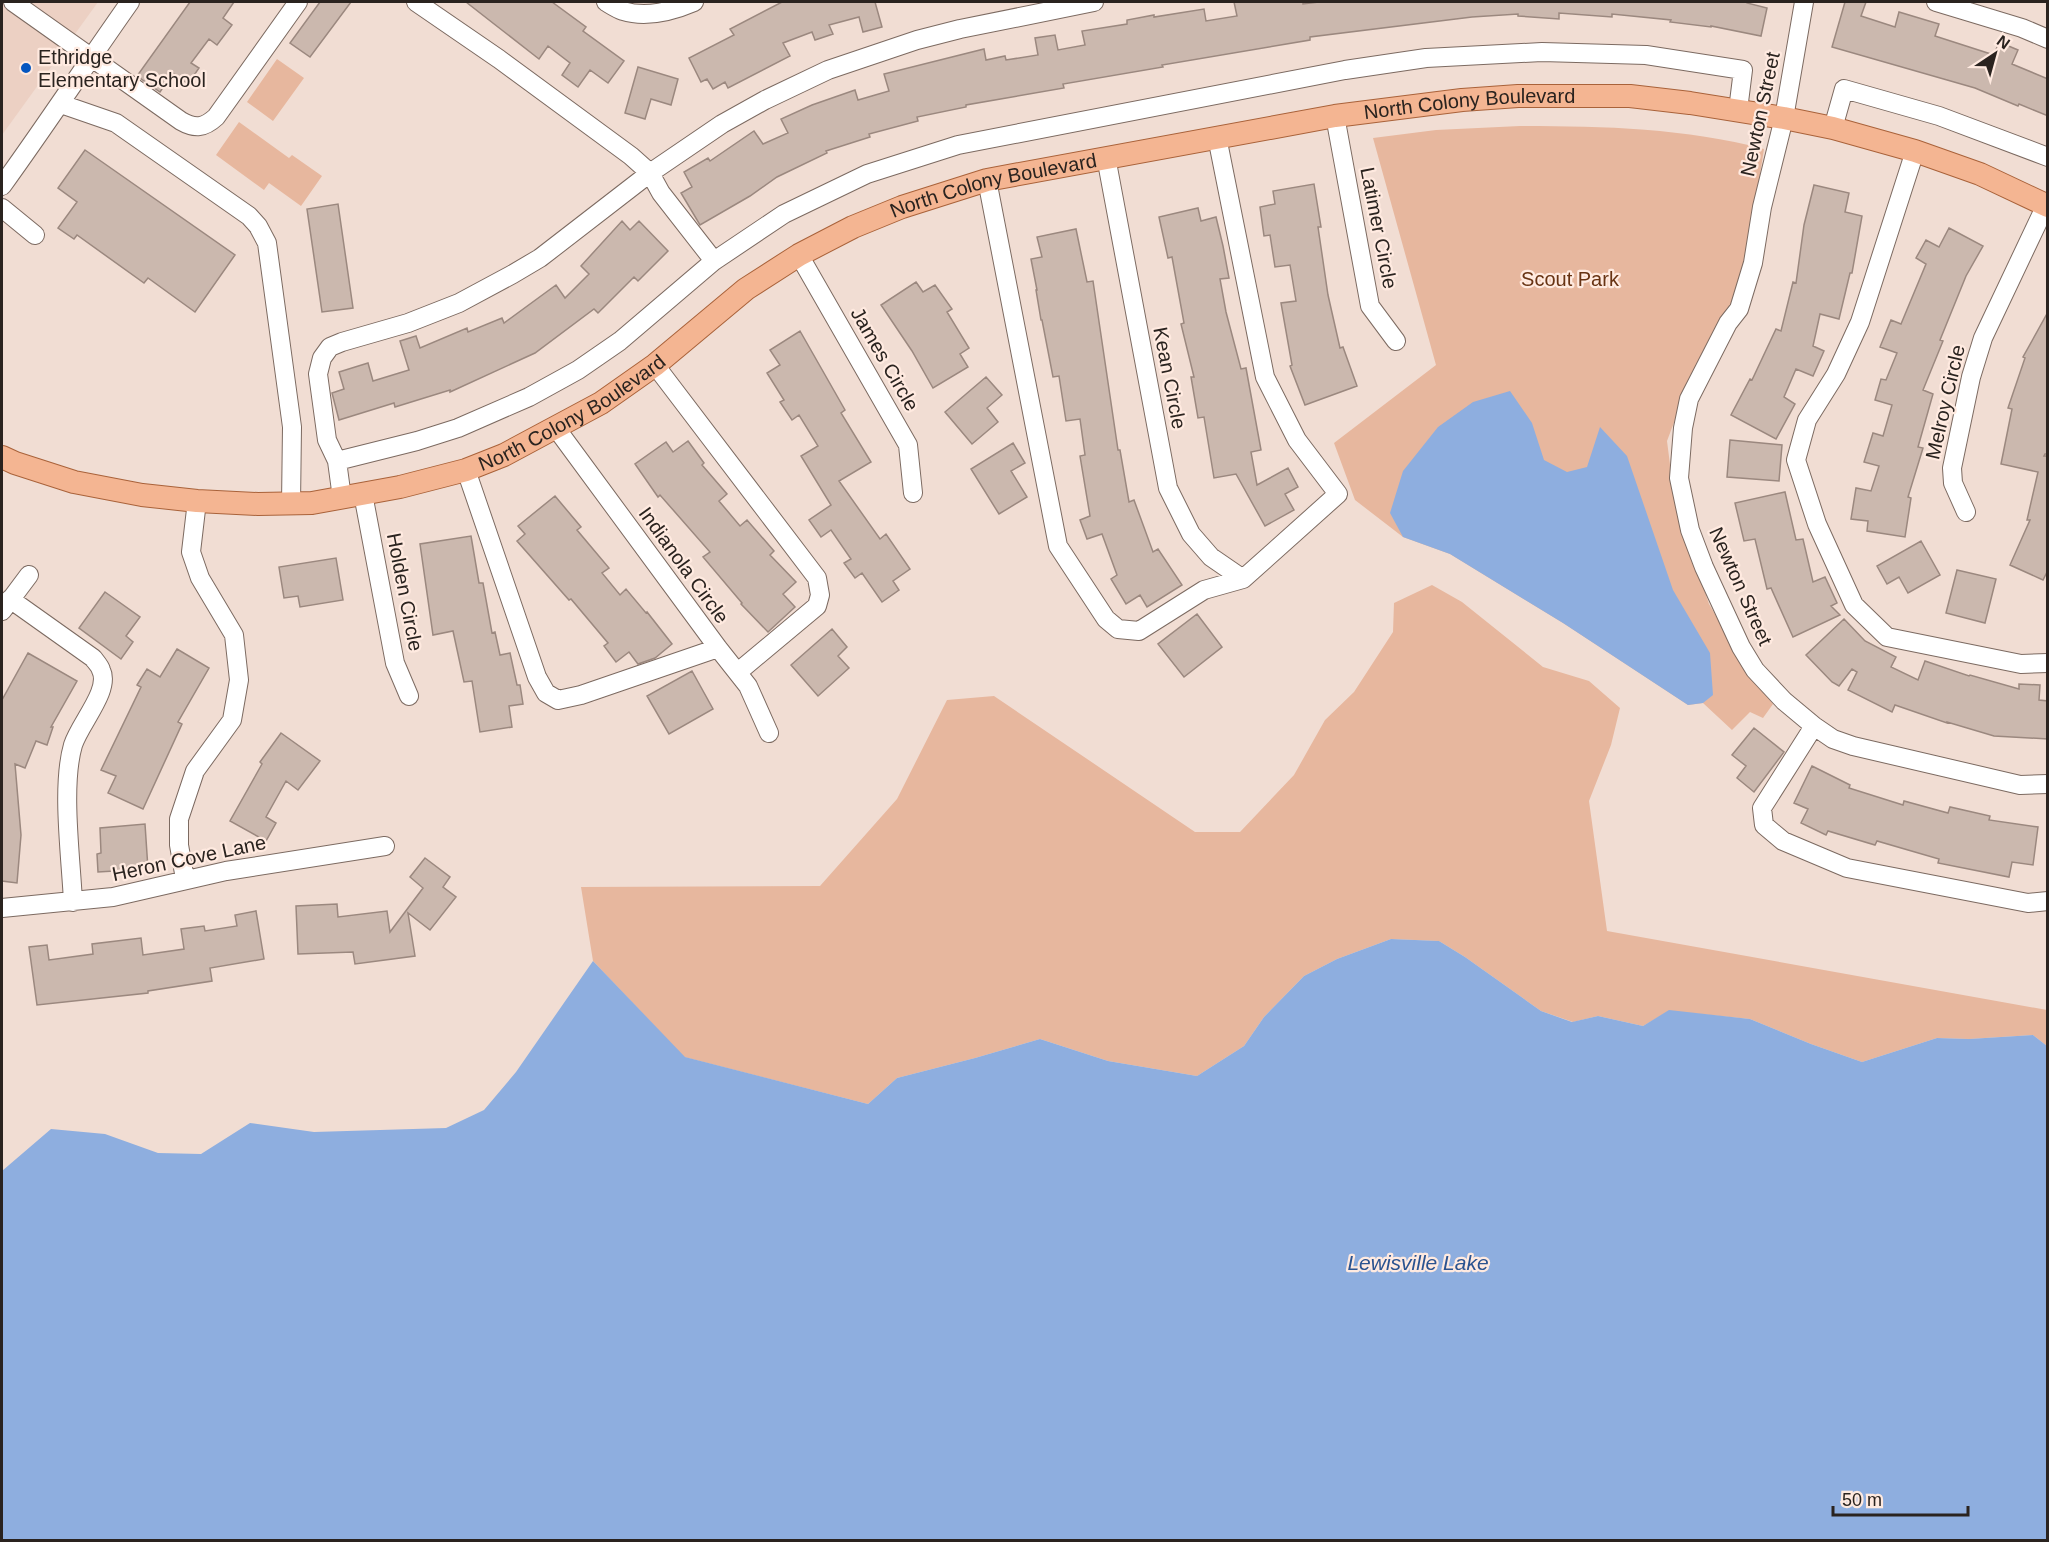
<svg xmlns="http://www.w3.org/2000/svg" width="2049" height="1542" viewBox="0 0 2049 1542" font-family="Arial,sans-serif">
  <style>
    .built { fill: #ecd0c3 }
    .green { fill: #e7b79e }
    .water { fill: #8eaedf }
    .building { fill: #cbb8ae; stroke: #9b887f; stroke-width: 1.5 }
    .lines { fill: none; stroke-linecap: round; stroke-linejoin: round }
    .minor-casing { stroke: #7c6a61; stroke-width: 20 }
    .major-casing { stroke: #a9623a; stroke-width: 24 }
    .minor { stroke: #fff; stroke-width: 18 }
    .major { stroke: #f4b592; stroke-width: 22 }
    .poi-dot { fill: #0556c0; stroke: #ffeae0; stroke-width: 2 }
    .labels { text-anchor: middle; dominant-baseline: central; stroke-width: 4.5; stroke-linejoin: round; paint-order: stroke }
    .poi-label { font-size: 20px; fill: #2a231f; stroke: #ffeae0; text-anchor: start }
    .street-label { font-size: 20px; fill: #2a231f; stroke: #ffeae0 }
    .park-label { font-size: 20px; fill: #683313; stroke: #ffeae0 }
    .water-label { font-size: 21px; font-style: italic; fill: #2b5390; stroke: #ffeae0 }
  </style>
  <rect width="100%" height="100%" fill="#f1ddd3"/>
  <path class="built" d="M2,2H98L2,135Z"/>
  <path class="green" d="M277,59L304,78L273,121L247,102Z
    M239,122L289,158L292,155L322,176L301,206L269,183L264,190L216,155Z
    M1520,126C1601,126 1685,128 1764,149L1746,263L1729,314L1696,364L1667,441L1675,504L1709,604L1746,667L1773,704L1763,718L1750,712L1732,730L1703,703L1688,705L1563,623L1450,554L1403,537L1355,500L1334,443L1436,365L1373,138L1436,130Z
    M1432,585L1462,602L1543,667L1589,681L1620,708L1611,745L1589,801L1607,931L2047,1010V1046L2033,1035L1969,1039L1937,1038L1862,1062L1811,1044L1750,1019L1669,1011L1643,1026L1598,1016L1573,1022L1541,1011L1465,957L1439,941L1391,939L1337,959L1304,976L1264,1017L1244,1046L1197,1076L1108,1061L1040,1039L975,1058L897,1078L868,1104L684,1057L593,961L581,887L820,886L897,799L947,700L994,696L1195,832H1240L1294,775L1325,720L1354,692L1393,632L1394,603Z"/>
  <path class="water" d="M1510,391L1532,423L1544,460L1567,472L1587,467L1600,427L1627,456L1673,590L1710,653L1713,695L1703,703L1688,705L1563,623L1450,554L1403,537L1390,513L1403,471L1438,427L1473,402Z
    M1391,939L1439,941L1465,957L1541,1011L1572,1022L1598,1016L1643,1026L1669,1010L1750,1019L1811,1044L1862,1062L1937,1038L1969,1039L2033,1035L2047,1046V1540H2V1171L51,1129L105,1134L158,1153L201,1154L250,1123L314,1132L446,1128L484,1110L516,1072L593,961L685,1057L868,1104L897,1078L975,1058L1040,1039L1108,1061L1197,1076L1244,1046L1264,1017L1304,976L1337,959Z"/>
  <path class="building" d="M190,2H234L223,18L232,25L217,45L209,39L191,63L199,68L188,84L173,73L160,92L137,76Z
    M320,2H351L310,57L290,43Z
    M466,2H552L586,27L583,31L624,61L608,83L590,70L578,87L562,75L570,63L548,46L539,59Z
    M782,2H875L882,27L863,32L859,17L829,25L833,34L815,40L812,32L783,43L790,56L728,88L725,82L713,89L707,79L701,82L689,58L734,35L730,29Z
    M1234,2H1303V4L1319,2H1747V3L1767,8L1761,36L1711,26V27L1670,22L1671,20L1612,14V17L1559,13V19L1518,16V14L1472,17L1310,37V40L1162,65L1163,67L1063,84L1064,88L966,105V107L917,117L918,121L869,134L870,137L826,151L827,153L777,177L750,196L700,225L681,193L692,187L684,172L708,158L710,161L754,131L763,144L788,133L781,119L812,105L855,90L858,100L889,91L884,74L984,49L986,60L1005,56L1006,60L1038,55L1035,38L1055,35L1058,50L1085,45L1082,31L1127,24V20L1154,15V17L1204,9L1206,21L1237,16Z
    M1845,2H1866L1861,16L1895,27L1899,12L1939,24L1935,36L1994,55L1999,42L2018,50L2012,64L2048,79V116L2019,104L2018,106L1975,88L1832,47Z
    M638,67L678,79L671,105L651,99L645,119L625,113Z
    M85,150L235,255L195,312L148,278L144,283L77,235L74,239L58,228L77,202L58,188Z
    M1314,184L1321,227H1318L1328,295L1340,348L1343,347L1357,386L1305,405L1290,366L1292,365L1281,303L1296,301L1290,265L1275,267L1270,235L1264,236L1260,207L1275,204L1273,191Z
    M1814,185L1849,193L1845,212L1862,216L1852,273H1850L1839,319L1820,314L1813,346L1824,351L1813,376L1796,369L1784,397L1795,404L1776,439L1731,415L1750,379L1752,380L1776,329L1781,331L1793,282L1796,283L1804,225Z
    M338,204L353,308L322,312L307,209Z
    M1198,208L1201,221L1216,217L1223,246L1229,278L1220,279L1226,312L1241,369L1246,368L1261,450L1251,452L1257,485L1288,468L1298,487L1285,494L1294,510L1265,526L1236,474L1214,478L1204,417L1198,418L1191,377H1194L1181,324L1184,323L1172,257L1168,258L1159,217Z
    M622,221L630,230L639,221L668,251L638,281L634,277L598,313L594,309L535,353L450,392V390L395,407L394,403L339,420L332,393L344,389L339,372L368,363L373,381L409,370L400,341L416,336L420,348L467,328L468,332L502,318L504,323L556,285L565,298L589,274L581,266Z
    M1949,228L1983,246L1966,276L1940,340L1943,341L1923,390L1933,394L1918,447L1923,448L1908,497L1911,498L1905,537L1867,531L1868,521L1851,519L1856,488L1871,491L1879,466L1864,462L1873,433L1883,436L1892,405L1875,400L1881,379L1886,380L1897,353L1880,347L1891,320L1901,324L1926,264L1916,258L1926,240L1939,247Z
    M1076,229L1087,282L1093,281L1118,450H1120L1129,502L1134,500L1153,552L1158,549L1182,585L1147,607L1140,595L1126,604L1111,579L1117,575L1102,534L1087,539L1080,520L1090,516L1080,456L1085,455L1080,419L1066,421L1059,376L1053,377L1042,320H1041L1036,290H1037L1031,259L1042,257L1037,237Z
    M916,282L923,292L935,285L952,309L947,312L969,348L960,354L968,367L933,388L912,351L881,305Z
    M2048,312V454H2045L2044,456H2048V570L2043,580L2010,565L2030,520H2027L2038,472L2001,464L2012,409L2008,408L2025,358L2023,357Z
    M800,331L845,410L841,413L871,462L839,481L880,539L886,534L910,569L893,581L899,590L882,602L862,573L855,578L844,563L851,559L831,530L821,537L809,520L831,505L801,456L818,446L799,415L792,420L780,402L784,400L767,373L780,365L770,350Z
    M986,377L1002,395L987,408L998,422L972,444L945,412Z
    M1730,440L1782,445L1779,481L1727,477Z
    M688,441L704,463L702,465L727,494L719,501L740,526L747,520L774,551L770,555L796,582L783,594L795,607L768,632L741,604L742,603L703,557L710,552L660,495L658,497L635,464L666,442L673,452Z
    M1013,443L1025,463L1011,471L1027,497L999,514L971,469Z
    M1785,492L1796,540L1803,539L1813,582L1825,577L1837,603L1831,606L1840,615L1793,637L1771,588L1767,589L1755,539L1744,541L1735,503Z
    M555,496L581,527L577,530L609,568L602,573L620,595L626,589L646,613L647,612L672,644L655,658L638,664L629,652L616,662L604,646L608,643L571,599L569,600L517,541L525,534L518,526Z
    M471,536L479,583H483L492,633L495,632L500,655L510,653L517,685H520L523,704L509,706L512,727L480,732L472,681L464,682L453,631L433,635L420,544Z
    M1921,541L1940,575L1908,593L1899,577L1887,584L1877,566Z
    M336,558L343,600L300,607L298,596L284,598L279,567Z
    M1957,570L1996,579L1985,623L1946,613Z
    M105,592L140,617L126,636L133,642L121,659L79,628Z
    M1197,614L1222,647L1184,677L1158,644Z
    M1844,619L1865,641L1896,657L1891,667L1918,680L1925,661L1969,676L1970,675L2019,689V684L2040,685L2039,700L2048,701V739L1994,736L1947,722V723L1895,705L1892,712L1848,690L1857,672L1852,669L1839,686L1832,682L1806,655Z
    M832,629L847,647L838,656L849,668L818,696L791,665Z
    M177,649L209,668L178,722L182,724L143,809L108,793L116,776L101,770L141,687L137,685L147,669L160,677Z
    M28,653L77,681L51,727H53L47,745L36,741L25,768L15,764L21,835L17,883L2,881V700Z
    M692,671L713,709L669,734L647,696Z
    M1754,728L1784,752L1754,792L1737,778L1746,766L1732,755Z
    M281,733L320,761L298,790L286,781L266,817L276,823L266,841L230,821L262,764L260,762Z
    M1812,766L1850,785L1849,788L1903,805L1904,801L1948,813L1950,807L1990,816L1989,820L2038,827L2033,865L2012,862L2009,877L1938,863L1939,859L1877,841L1875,845L1828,831L1826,835L1801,823L1808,809L1794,803Z
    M145,824L148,869L98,872L97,854L101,853L100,828Z
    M425,858L450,877L443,887L456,897L430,930L408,913L415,956L355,964L353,952L298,954L296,906L337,904L338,917L387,911L390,932L423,888L410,877Z
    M256,911L264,959L210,968L212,981L148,991V993L37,1005L29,947L47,945L49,960L93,954L92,944L141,938L143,955L184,949L181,929L204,926L205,931L237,926L235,915Z"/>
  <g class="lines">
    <defs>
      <path id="minor" d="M13,2L181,121C195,129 204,128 216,117L298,2
        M416,2L499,59L631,156L650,173L661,193L714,261
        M606,2C611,5 617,9 623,11C646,18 673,11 694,2
        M1804,2L1784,118L1762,207L1753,263L1739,309L1728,323L1689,399L1683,428L1679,478L1690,530L1704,567L1741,647L1755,670L1784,701L1814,726L1833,739L1853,746L2020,785L2048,784
        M1936,2L2022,28L2048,39
        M61,104L116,123L249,216L258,226L267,243L292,427L291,504
        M1335,116L1370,306L1396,341
        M1833,128L1844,89L1939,116L2048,157
        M1915,151L1860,322L1836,374L1807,420L1796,460L1817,524L1854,605L1887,637L2021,664L2048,663
        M1106,157L1168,488L1191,534L1211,557L1243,579
        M987,180L1058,546L1106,619L1118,629L1139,631L1204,590L1243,579L1338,494L1297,440L1265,377L1217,137
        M2,186C46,125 87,63 130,2
        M2,208L35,235
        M799,255L908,445L913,493
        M655,365L817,578L820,595L817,606L738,672
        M556,428L718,648L748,686L769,733
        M337,461L417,441L458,428L529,397L578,370L620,341L714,261L784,214L867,174L958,145L1345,70L1426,58L1542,52L1646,55L1743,70L1738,110
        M466,470L537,677L546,693L558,700L581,695L718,648
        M363,494L395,663L409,696
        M342,498L337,461L327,440L318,374L322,358L330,347L342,342L408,323L459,303L513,274L540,258L650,173L722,124L765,100L828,70L917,40L960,29L1094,2
        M1966,512L1953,483L1952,468L1971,377L1983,338L2046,205
        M10,599L93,658C96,662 100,666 101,670C111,690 80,723 73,745C61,786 71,858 73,902
        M2,611L29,575
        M1814,726L1762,808L1764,825L1783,841L1847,868L2028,903L2048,901
        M185,879L179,845V819L195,771L232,720L239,680L234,635L200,578L191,552L197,501
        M2,908L113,897L226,871L385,846"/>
      <g id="major">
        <path id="s1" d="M2,457L15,463L74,482L142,495L197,501L258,504L312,503L400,487L466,470L504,455L601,403L655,365L746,289L799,255L853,227L902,207L987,180L1335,116L1462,100L1518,96H1630L1690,103L1784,118L1833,128L1915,151L1980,174L2048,206"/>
      </g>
    </defs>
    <use href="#minor" class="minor-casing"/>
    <use href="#major" class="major-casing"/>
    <use href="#minor" class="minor"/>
    <use href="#major" class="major"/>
  </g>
  <circle class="poi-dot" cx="26" cy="68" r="6"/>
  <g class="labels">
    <g class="poi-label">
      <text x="38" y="57">Ethridge<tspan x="38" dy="23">Elementary School</tspan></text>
    </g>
    <g class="street-label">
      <text stroke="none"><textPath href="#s1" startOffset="1564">North Colony Boulevard</textPath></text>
      <text transform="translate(1760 114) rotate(-78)">Newton Street</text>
      <text stroke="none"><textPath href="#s1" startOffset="1080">North Colony Boulevard</textPath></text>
      <text transform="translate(1379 228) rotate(79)">Latimer Circle</text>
      <text transform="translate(885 359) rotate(60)">James Circle</text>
      <text transform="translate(1170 378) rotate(79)">Kean Circle</text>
      <text transform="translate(1945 402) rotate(-77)">Melroy Circle</text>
      <text stroke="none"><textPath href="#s1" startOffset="594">North Colony Boulevard</textPath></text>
      <text transform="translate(684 565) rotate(54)">Indianola Circle</text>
      <text transform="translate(1741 586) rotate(66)">Newton Street</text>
      <text transform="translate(405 592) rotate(79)">Holden Circle</text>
      <text transform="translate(189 858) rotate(-12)">Heron Cove Lane</text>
    </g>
    <g class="park-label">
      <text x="1570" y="279">Scout Park</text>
    </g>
    <g class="water-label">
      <text x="1418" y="1262">Lewisville Lake</text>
    </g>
  </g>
  <rect width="2049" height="1542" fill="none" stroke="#2a231f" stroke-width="6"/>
  <g transform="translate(1995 54) rotate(36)" stroke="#ffeae0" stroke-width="4.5" paint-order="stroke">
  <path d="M0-4.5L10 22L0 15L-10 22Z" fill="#2a231f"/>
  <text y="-9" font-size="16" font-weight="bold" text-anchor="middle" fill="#2a231f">N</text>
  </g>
  <path d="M1833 1506v9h135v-9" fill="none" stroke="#2a231f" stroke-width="3"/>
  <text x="1842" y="1506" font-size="18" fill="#2a231f" stroke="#ffeae0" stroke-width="4.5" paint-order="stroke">50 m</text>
</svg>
